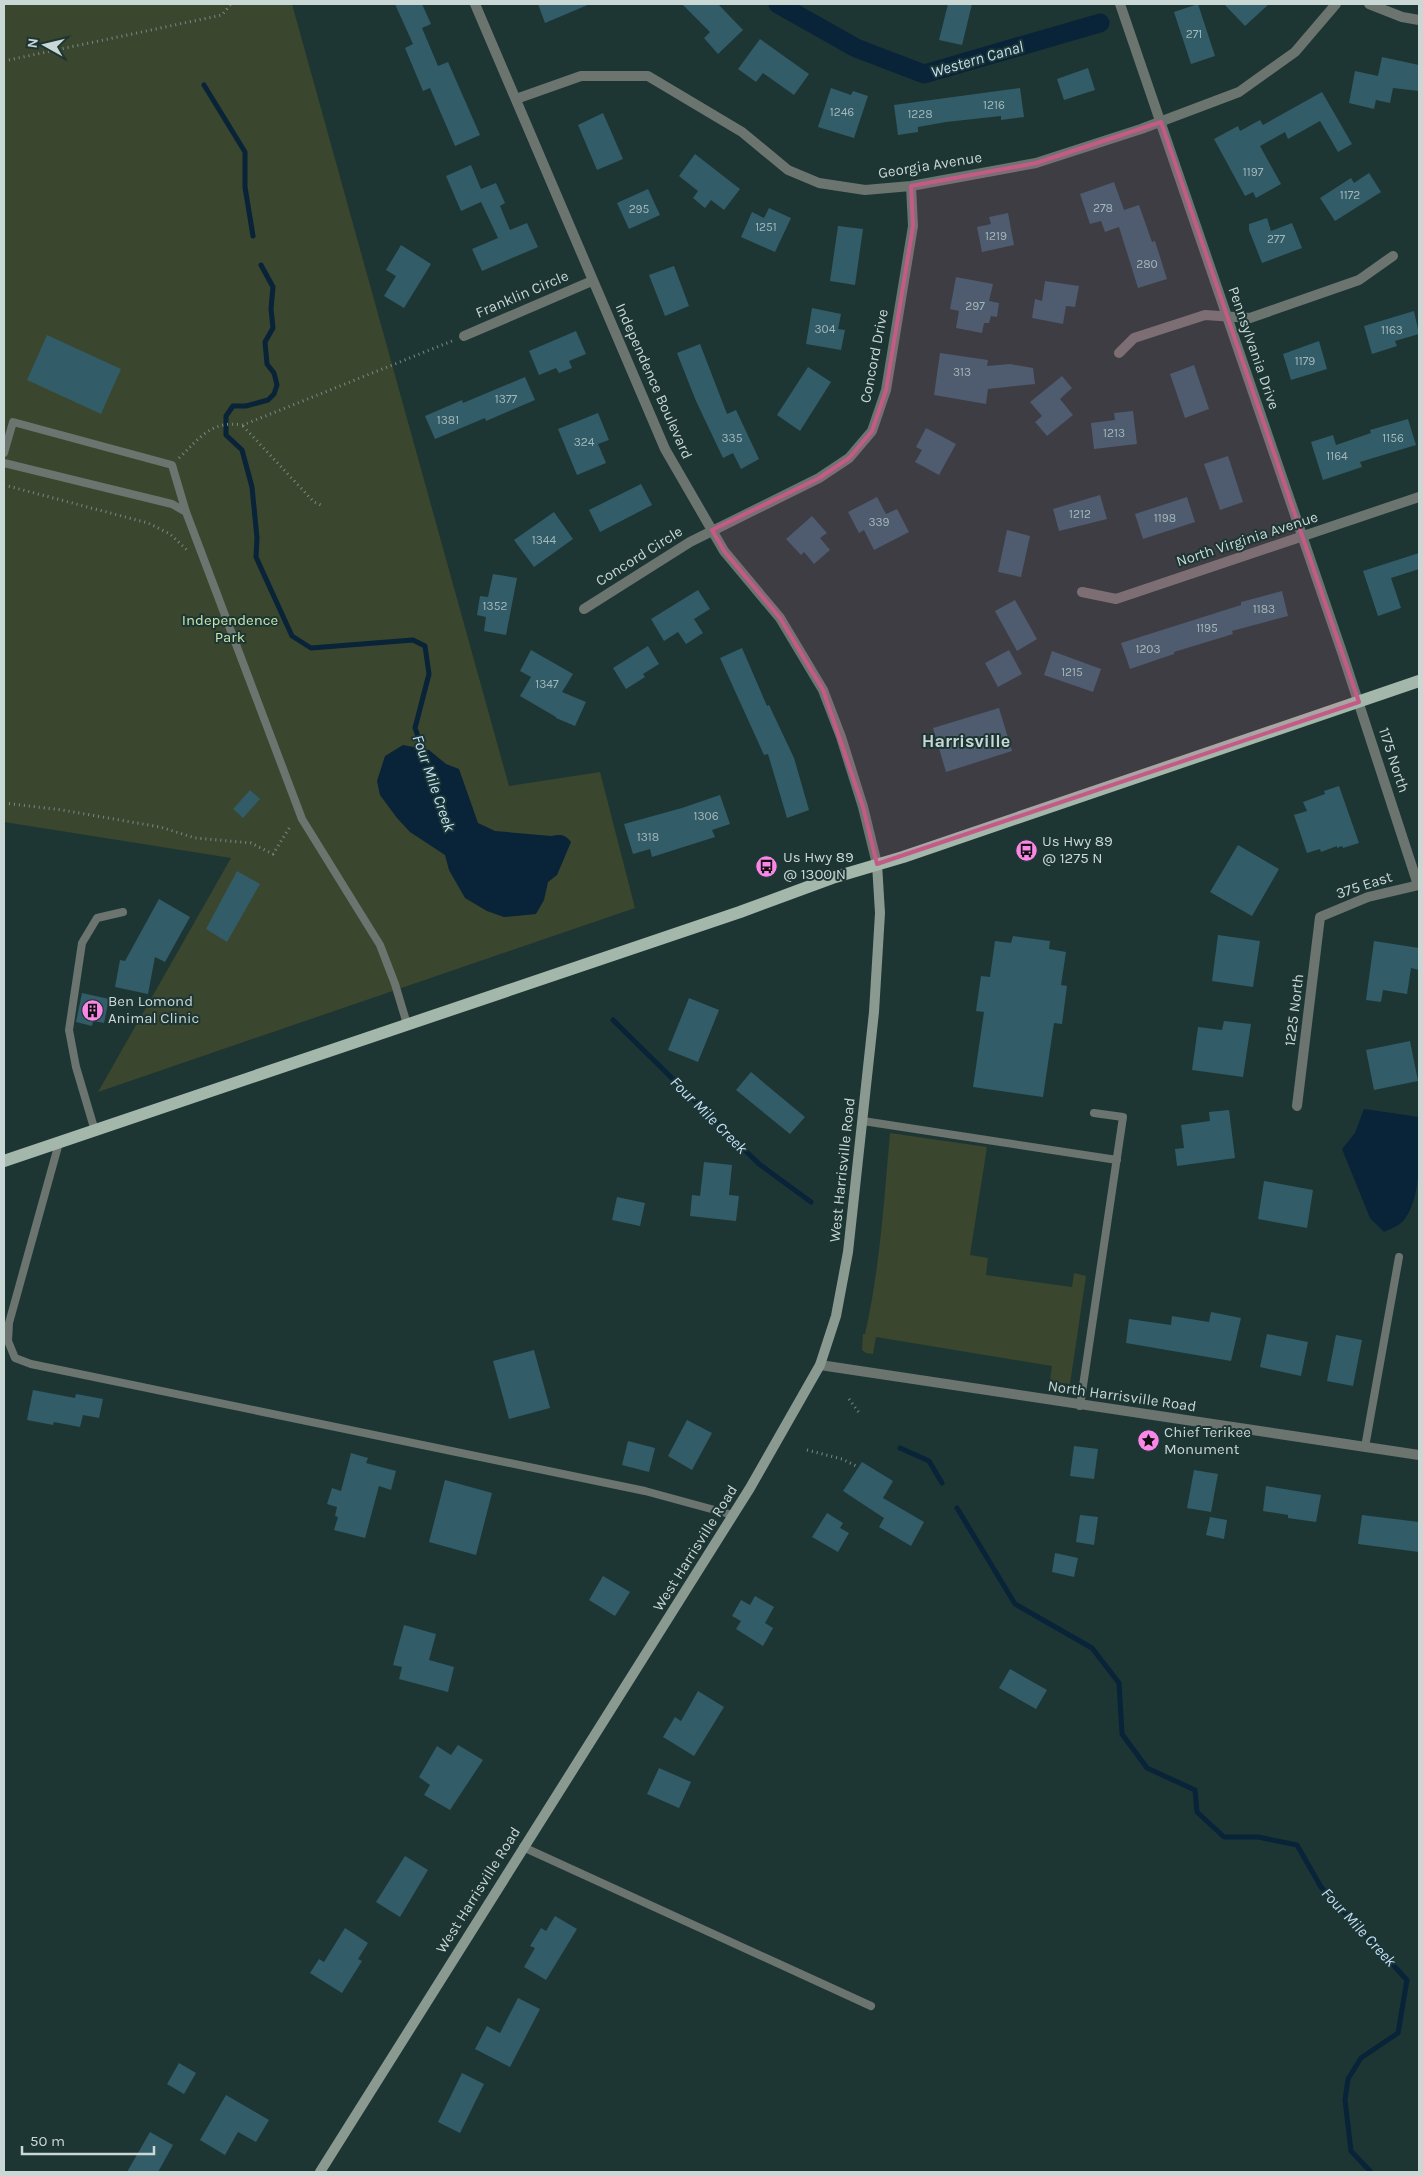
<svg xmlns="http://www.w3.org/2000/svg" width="1423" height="2176" viewBox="0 0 1423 2176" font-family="Karla,sans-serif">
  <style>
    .green { fill: #3a462d }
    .water { fill: #092338 }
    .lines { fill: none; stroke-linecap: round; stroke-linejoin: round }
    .stream { stroke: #092338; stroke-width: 5 }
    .canal { stroke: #092338; stroke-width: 19 }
    .building { fill: #325c68 }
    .path { stroke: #778a88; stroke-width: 3; stroke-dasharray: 1 4; stroke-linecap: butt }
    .service { stroke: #6b746e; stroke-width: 8 }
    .minor { stroke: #6b746e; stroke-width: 10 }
    .secondary { stroke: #8b9a91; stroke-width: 10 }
    .primary { stroke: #a4b7ab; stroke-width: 12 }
    .marked { fill: #c45b86; fill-opacity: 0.2; stroke: #c45b86; stroke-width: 4; stroke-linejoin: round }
    .labels { text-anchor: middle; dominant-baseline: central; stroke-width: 4; stroke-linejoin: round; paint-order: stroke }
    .number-label { font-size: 12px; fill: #a3b8ba }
    .street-label { font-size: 15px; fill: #c9d7d5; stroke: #1d3634 }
    .park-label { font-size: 15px; fill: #c9e6ae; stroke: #1d3634 }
    .poi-label { font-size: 15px; fill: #c9d7d5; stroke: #1d3634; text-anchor: start }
    .water-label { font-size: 16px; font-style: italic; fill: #c2dffa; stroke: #1d3634 }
    .quarter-label { font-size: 18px; font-weight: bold; fill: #c9d7d5; stroke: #1d3634 }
  </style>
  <rect width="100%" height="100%" fill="#1d3634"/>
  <path class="green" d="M4,4H292L509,786L600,772L635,908L98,1092L231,858L4,822Z
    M890,1133L987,1147L970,1255L988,1258L986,1275L1072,1287L1074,1273L1086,1276L1070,1384L1050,1381L1052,1366L876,1337L873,1354L866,1353L862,1350L863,1334H865C880,1268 884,1200 890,1133Z"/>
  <path class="water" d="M403,745L429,750L446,764L459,769L478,823L495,831L551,836C560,834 565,834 571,842L557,875L548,882L544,900L536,914L504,917L487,911L465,898L449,870L445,855L410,832L397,818L380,795L377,781L385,756Z
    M1364,1109L1419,1117C1419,1147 1423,1196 1404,1220C1399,1226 1390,1229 1384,1232L1370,1218L1342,1149L1355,1133Z"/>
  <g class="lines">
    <path class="stream" d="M204,85L245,152V187L253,236
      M261,265L273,287L271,309L273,328L265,342L267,364L274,373L277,385L274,394L268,400L246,406H233L226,416V435L242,450L252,487L257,538L256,557L292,636L311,648L413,640L425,646L429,674L415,728L425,755
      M613,1020L759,1164L811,1202
      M900,1448L929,1461L942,1483
      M957,1508L1015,1604L1092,1648L1119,1683L1122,1734L1147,1768L1195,1790L1197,1812L1224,1837H1258L1297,1845L1321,1887L1407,1980L1398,2033L1361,2058L1348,2079L1345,2100L1351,2151L1371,2172"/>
    <path class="canal" d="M778,4L856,48L924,74L1100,23"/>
  </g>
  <path class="building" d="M395,4H422L431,24L422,28L438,66L448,62L480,135L455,146L430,88L423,91L405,48L413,44Z
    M538,4H590L545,23Z
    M682,4H718L743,30L718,54L704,38L710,32Z
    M948,4H972L962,45L939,40Z
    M1198,4L1215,56L1191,64L1174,12Z
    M1224,4H1269L1245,26Z
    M760,39L809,74L794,95L763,73L756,82L738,69Z
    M1382,57L1419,65V91L1393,88L1390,103L1376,100L1374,109L1349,103L1355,71L1378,76Z
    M1088,68L1095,90L1064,100L1057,79Z
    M831,88L851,95L853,91L868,96L854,138L818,127Z
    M1020,88L1024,117L1001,120V116L946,122L918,127V132L898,135L894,105Z
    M1322,92L1352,144L1338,152L1320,121L1288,139L1285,132L1260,146L1281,184L1256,198L1253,192L1245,196L1214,139L1238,126L1240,131L1260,120L1263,125Z
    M603,113L623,159L597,170L578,125Z
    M695,154L740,189L724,210L711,200L705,208L693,198L698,191L679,176Z
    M471,165L481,189L496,183L505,203L500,206L510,230L527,223L538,247L482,271L472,249L498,238L481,202L461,211L446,176Z
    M1369,173L1381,192L1335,221L1320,198L1351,178L1354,183Z
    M1114,182L1124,210L1139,205L1152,242L1155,241L1167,279L1138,288L1119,227L1105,232L1101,221L1090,224L1080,194Z
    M648,189L660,215L629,229L617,203Z
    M769,208L791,218L775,252L741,237L752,212L764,218Z
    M1008,213L1014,245L982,252L977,227L991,224L989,217Z
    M1267,218L1271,231L1292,223L1302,248L1262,263L1249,230V224Z
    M838,226L863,229L855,285L830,281Z
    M401,245L431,264L404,308L384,296L396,276L386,270Z
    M674,266L689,306L665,316L649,275Z
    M956,277L993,284L989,301L999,303L997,317L991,316L989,323H984L982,333L956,328L959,311L950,309Z
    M1045,281L1079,286L1075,307L1066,306L1063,324L1032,318L1035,299L1042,301Z
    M812,308L841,314L838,329L845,330L841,350L806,344Z
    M1414,311L1419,334L1395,341L1397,346L1372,354L1364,326Z
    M576,331L586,354L569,361L572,368L559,373L556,368L539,375L529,351Z
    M47,335L121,369L101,414L27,380Z
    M1319,341L1327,369L1291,380L1283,354Z
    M700,344L727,414L736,410L759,459L741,469L733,453L723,458L696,401L677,353Z
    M940,353L988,360L987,366L1010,364L1033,368L1035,384L988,389L986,404L934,395Z
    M1194,365L1209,409L1185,418L1170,374Z
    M808,367L831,382L800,431L777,415Z
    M1062,376L1072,388L1060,399L1073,415L1047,436L1035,422L1042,416L1030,402Z
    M525,377L535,400L486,421L485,418L435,439L425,416L462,400L463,403Z
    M1133,411L1137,444L1094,449L1091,423L1115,420L1114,413Z
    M598,413L609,440L598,444L606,463L577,475L558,429Z
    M1408,419L1416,445L1360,462L1362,467L1323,480L1311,442L1333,435L1336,445L1371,433L1370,430Z
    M926,428L956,444L939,475L915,462L922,450L916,447Z
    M1228,456L1243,502L1220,510L1204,464Z
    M641,484L652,505L600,532L589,510Z
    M1100,495L1107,519L1059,531L1053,509Z
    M877,497L886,514L897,509L909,532L874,550L864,530L859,533L848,512Z
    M1187,497L1195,522L1143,539L1135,514Z
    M554,512L573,539L534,567L514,540Z
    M812,516L827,533L820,538L830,550L814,564L804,552L801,555L786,539Z
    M1007,530L1030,536L1021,577L998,572Z
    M1419,553V569L1391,578L1401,608L1378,616L1363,571Z
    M493,574L517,578L506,635L484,631L486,617L477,615L480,596L488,597Z
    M698,590L710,609L694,619L703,633L686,644L678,632L664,641L651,619Z
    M1282,591L1288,616L1232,631L1233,634L1174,652V654L1130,669L1121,643L1241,605V602Z
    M1015,600L1037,639L1017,651L995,611Z
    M648,646L659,664L643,674L645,677L626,689L613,668Z
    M742,648L767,706L769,705L794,758L809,810L787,818L768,754L764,755L720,658Z
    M531,650L573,674L562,692L586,702L575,726L556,718V717L520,696L531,677L520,671Z
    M1009,650L1022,674L998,687L985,663Z
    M1052,651L1101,669L1093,692L1044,675Z
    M999,708L1012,751L946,772L933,728Z
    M1339,786L1359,843L1343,848L1342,846L1337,848V846L1321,852L1320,849L1307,853L1294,815L1307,811L1303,802L1325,794L1324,791Z
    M250,790L260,799L243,818L233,809Z
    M720,795L730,824L712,830L715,837L652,857L650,849L633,854L624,824L682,808Z
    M1238,845L1279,869L1252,916L1210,892Z
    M237,871L260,884L227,942L206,929Z
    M159,899L190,917L165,962L155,957L148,994L115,987L120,960L125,961Z
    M1218,935L1260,941L1253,987L1212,981Z
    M1013,936L1050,941L1049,949L1066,952L1061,985L1067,986L1062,1024L1054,1023L1043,1097L973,1087L984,1012L976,1011L981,976L990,977L995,941L1011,943Z
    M1374,941L1419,948V970L1411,968L1407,994L1383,990L1381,1002L1366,1000Z
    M82,993L109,999L104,1023L93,1021L92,1026L76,1022Z
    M689,998L719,1010L698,1062L668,1050Z
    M1224,1021L1251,1024L1243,1077L1192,1070L1198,1027L1222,1030Z
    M1410,1041L1418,1081L1374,1090L1366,1050Z
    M751,1072L805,1117L790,1134L736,1090Z
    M1229,1110L1235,1158L1177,1166L1175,1149L1184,1148L1181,1125L1210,1121L1209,1112Z
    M704,1162L732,1165L729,1195L739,1196L736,1221L690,1216L692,1195L700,1196Z
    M1264,1181L1313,1190L1307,1228L1258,1219Z
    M617,1197L645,1203L640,1226L612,1220Z
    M1211,1312L1241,1318L1231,1361L1126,1343L1129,1319L1171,1325L1172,1316L1209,1322Z
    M1267,1334L1308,1342L1301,1376L1260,1367Z
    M1336,1335L1362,1340L1353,1386L1327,1381Z
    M534,1350L550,1408L509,1419L493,1361Z
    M33,1390L75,1398L76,1394L103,1399L99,1418L83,1415L80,1427L54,1422L53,1425L27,1420Z
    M687,1420L712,1433L692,1470L668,1456Z
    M628,1441L655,1448L649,1472L622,1465Z
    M1074,1446L1098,1449L1094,1479L1070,1476Z
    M351,1453L368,1458L366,1463L396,1471L391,1490L379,1486L365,1538L334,1530L338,1517L335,1516L337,1507L327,1504L332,1488L341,1491Z
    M862,1462L893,1481L883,1498L924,1522L911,1546L879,1527L884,1518L843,1491Z
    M1194,1470L1218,1474L1211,1512L1187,1508Z
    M445,1480L492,1493L476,1555L429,1542Z
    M1266,1486L1321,1495L1316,1522L1288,1518V1515L1263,1511Z
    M827,1513L843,1523L840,1528L849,1533L838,1552L812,1537Z
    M1080,1515L1098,1517L1094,1545L1076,1542Z
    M1362,1515L1419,1522V1552L1358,1544Z
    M1210,1517L1227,1520L1224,1539L1206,1535Z
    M1055,1553L1078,1558L1074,1577L1052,1572Z
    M603,1576L630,1592L615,1616L589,1600Z
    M755,1596L774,1607L765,1623L773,1628L763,1646L736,1629L741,1621L732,1616L741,1600L750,1605Z
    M404,1625L436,1634L429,1660L454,1667L448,1692L399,1679L402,1667L393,1665Z
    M1010,1669L1047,1690L1036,1709L999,1688Z
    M698,1691L724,1707L694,1756L663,1737L675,1717L681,1721Z
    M458,1745L483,1760L450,1810L424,1795L430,1785L419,1777L437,1746L451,1755Z
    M659,1768L691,1782L679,1808L647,1794Z
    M405,1856L428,1870L400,1917L376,1902Z
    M555,1916L577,1929L546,1980L524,1967L535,1948L530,1946L541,1928L546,1931Z
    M345,1928L368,1943L358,1959L362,1961L342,1993L310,1973L319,1959L324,1962Z
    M518,1998L540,2009L510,2067L475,2049L487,2026L500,2033Z
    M179,2063L196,2073L184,2094L167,2084Z
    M462,2073L484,2084L460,2133L438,2122Z
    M226,2095L269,2120L256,2142L238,2132L225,2155L200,2140Z
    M150,2132L173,2145L158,2172H127Z"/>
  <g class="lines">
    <path class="path" d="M4,61L222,15L231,4
      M243,426L314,502L321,505
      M179,458C200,438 211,420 243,425L452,341
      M4,485L148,523L170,534L187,550
      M4,803L62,810L160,827L195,838L251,843L273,854L291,825
      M849,1399L860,1414
      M807,1450L842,1459L858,1467"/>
    <path class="service" d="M4,453L13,422L172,465L186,512L302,819L380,945L395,984L407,1024
      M4,463L172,504L186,512
      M863,1121L1117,1160
      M95,1131L76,1067L69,1030L82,943L97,918L123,912
      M59,1143L9,1323L8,1341L15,1358L31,1364L645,1491L733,1515
      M1080,1406L1123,1117L1094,1113
      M1365,1447L1399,1257
      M523,1847L871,2006"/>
    <path class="minor" d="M475,4L665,449L724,551L780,618L823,690L841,737L863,807L877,864
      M1120,4L1343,655L1418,885
      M1369,4L1402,17L1419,20
      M516,99L581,76H648L742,132L788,170L819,183L865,190L911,186L1036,163L1141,129L1239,92L1295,52L1336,4
      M464,336L592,281
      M1119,353L1134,338L1205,315L1250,318L1359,280L1393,256
      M1082,592L1116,599L1419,497
      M584,609L690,542L819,478L849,458L872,431L886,390L913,226L911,186
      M1297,1106L1320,917L1368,897L1419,885
      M820,1365L1419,1455"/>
    <path class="secondary" d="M320,2172L750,1488L820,1365L836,1316L848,1252L874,1012L880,913L877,864"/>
    <path class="primary" d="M4,1161L740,912L832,878L903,857L1419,681"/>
  </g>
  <path class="marked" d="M1161,122L1359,702L877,864L863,807L823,690L780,618L724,551L712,530L819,478L849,458L872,431L886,390L913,226L911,186L1036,163Z"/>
  <defs>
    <symbol id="bus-disc" viewBox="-11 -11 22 22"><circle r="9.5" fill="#fa87e7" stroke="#1d3634"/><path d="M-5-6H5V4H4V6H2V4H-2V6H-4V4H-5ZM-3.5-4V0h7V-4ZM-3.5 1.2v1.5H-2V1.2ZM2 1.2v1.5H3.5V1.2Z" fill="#111"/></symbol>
    <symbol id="building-disc" viewBox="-11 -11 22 22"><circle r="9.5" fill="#fa87e7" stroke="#1d3634"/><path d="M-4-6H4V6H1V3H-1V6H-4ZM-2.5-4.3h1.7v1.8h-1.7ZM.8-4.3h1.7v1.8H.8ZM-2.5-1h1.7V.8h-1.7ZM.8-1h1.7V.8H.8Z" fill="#111"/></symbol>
    <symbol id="sight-disc" viewBox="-11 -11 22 22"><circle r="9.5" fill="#fa87e7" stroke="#1d3634"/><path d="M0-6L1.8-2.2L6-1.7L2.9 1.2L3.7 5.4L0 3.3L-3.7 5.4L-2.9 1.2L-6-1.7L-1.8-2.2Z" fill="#111"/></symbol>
  </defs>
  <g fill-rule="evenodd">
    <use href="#bus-disc" x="1014" y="838" width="25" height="25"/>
    <use href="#bus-disc" x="754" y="854" width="25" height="25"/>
    <use href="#building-disc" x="80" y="998" width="25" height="25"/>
    <use href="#sight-disc" x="1136" y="1428" width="25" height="25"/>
  </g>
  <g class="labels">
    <g class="number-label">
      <text x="1194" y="34">271</text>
      <text x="994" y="105">1216</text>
      <text x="842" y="112">1246</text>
      <text x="920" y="114">1228</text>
      <text x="1253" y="172">1197</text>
      <text x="1350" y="195">1172</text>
      <text x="1103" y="208">278</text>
      <text x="639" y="209">295</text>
      <text x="766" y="227">1251</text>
      <text x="996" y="236">1219</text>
      <text x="1276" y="239">277</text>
      <text x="1147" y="264">280</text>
      <text x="975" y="306">297</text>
      <text x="825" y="329">304</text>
      <text x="1392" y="330">1163</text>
      <text x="1305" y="361">1179</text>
      <text x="962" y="372">313</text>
      <text x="506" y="399">1377</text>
      <text x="448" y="420">1381</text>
      <text x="1114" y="433">1213</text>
      <text x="732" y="438">335</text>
      <text x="1393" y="438">1156</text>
      <text x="584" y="442">324</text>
      <text x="1337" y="456">1164</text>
      <text x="1080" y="514">1212</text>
      <text x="1165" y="518">1198</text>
      <text x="879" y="522">339</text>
      <text x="544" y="540">1344</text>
      <text x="495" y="606">1352</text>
      <text x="1264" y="609">1183</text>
      <text x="1207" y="628">1195</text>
      <text x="1148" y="649">1203</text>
      <text x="1072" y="672">1215</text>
      <text x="547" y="684">1347</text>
      <text x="706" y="816">1306</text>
      <text x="648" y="837">1318</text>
    </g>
    <g class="street-label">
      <text transform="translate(930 165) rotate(-9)">Georgia Avenue</text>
      <text transform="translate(522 294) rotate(-23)">Franklin Circle</text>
      <text transform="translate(1254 348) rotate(71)">Pennsylvania Drive</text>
      <text transform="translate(874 356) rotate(-79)">Concord Drive</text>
      <text transform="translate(654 381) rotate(66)">Independence Boulevard</text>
      <text transform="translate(1247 539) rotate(-18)">North Virginia Avenue</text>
      <text transform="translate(639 556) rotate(-32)">Concord Circle</text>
      <text transform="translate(1394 760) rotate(72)">1175 North</text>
      <text transform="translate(1364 885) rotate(-18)">375 East</text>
      <text transform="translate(1294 1010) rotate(-83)">1225 North</text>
      <text transform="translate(842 1170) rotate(-84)">West Harrisville Road</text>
      <text transform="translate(1122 1396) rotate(8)">North Harrisville Road</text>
      <text transform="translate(695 1548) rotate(-58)">West Harrisville Road</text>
      <text transform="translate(478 1890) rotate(-58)">West Harrisville Road</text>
    </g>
    <g class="park-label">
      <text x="230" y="620">Independence<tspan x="230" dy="17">Park</tspan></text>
    </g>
    <g class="poi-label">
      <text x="1042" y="841">Us Hwy 89<tspan x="1042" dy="17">@ 1275 N</tspan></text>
      <text x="783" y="857">Us Hwy 89<tspan x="783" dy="17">@ 1300 N</tspan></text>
      <text x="108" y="1001">Ben Lomond<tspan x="108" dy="17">Animal Clinic</tspan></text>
      <text x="1164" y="1432">Chief Terikee<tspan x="1164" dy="17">Monument</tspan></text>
    </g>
    <g class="water-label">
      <text transform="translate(977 59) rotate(-16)">Western Canal</text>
      <text transform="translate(434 783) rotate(71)">Four Mile Creek</text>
      <text transform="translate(709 1115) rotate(45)">Four Mile Creek</text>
      <text transform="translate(1359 1927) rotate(47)">Four Mile Creek</text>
    </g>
    <g class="quarter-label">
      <text x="966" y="741">Harrisville</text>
    </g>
  </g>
  <rect width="1423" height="2176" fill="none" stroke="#c9d7d5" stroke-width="10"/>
  <g transform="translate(45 45) rotate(278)" stroke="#1d3634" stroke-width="4" paint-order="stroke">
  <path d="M0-4L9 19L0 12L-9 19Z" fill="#c9d7d5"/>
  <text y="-8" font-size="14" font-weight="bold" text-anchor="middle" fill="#c9d7d5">N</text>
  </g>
  <path d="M22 2146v8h132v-8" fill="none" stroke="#c9d7d5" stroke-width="2.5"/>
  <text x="30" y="2146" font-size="15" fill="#c9d7d5" stroke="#1d3634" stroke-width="4" paint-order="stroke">50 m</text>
</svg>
